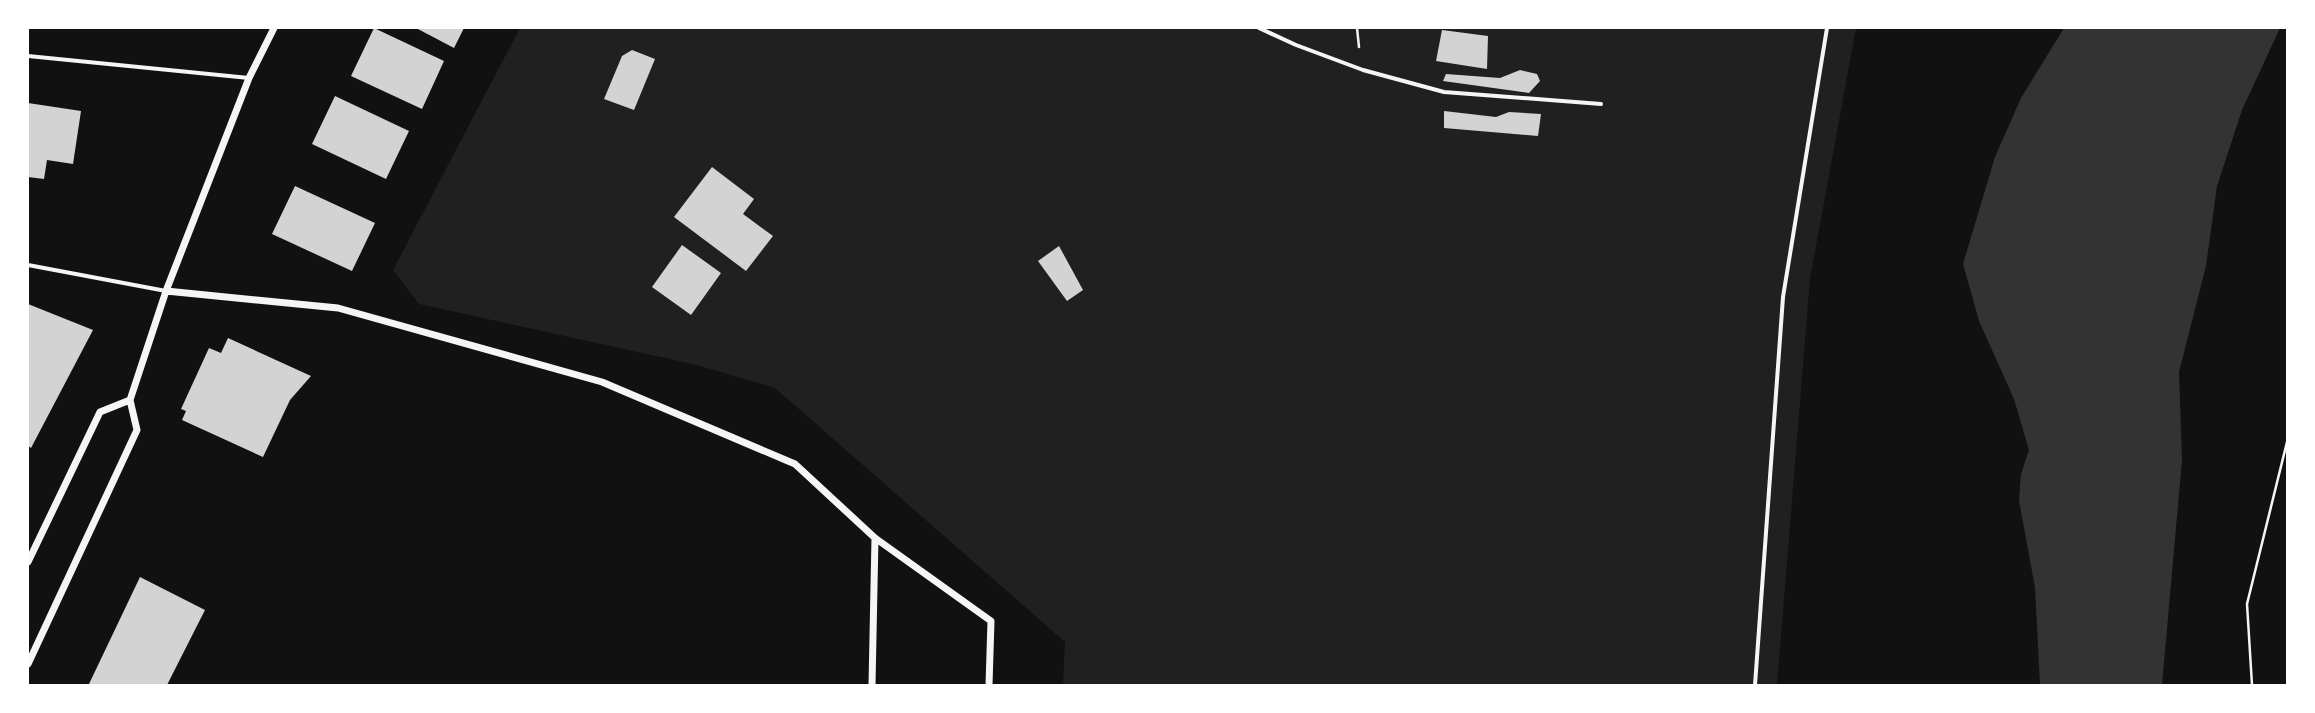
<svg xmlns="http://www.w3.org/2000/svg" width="2315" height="713" viewBox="0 0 2315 713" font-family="'Titillium Web',sans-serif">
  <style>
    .green { fill: #202020 }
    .water { fill: #333 }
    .building { fill: #d3d3d3 }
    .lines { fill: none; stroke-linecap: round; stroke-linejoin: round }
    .path { stroke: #f5f5f5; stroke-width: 2.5 }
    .minor { stroke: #f5f5f5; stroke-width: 4 }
    .tertiary { stroke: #f5f5f5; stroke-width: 7 }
  </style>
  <rect width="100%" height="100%" fill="#111"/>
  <path class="green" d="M520,28H1856L1810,279L1777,685H1063L1065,642L775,388L697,365L419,304L393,270Z"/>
  <path class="water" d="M2064,28H2280L2242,110L2217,186L2206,266L2179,372L2182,460L2162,685H2040L2035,587L2019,501L2021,474L2029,450L2014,399L1979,321L1963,264L1995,157L2021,98Z"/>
  <path class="building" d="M374,28L444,61L422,109L351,76Z
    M416,28H464L454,48Z
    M1442,30L1488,36L1487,69L1436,61Z
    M632,50L655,59L634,110L604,99L622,56Z
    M1520,70L1537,74L1540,81L1529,93L1443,81L1446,74L1500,78Z
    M335,96L409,131L386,179L312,144Z
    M28,103L81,111L73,164L47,160L44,179L28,177Z
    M1444,111L1496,117L1509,112L1541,114L1538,136L1444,128Z
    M712,167L754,199L743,214L773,236L746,271L674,217Z
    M295,186L375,223L352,271L272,234Z
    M682,245L721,273L691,315L652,287Z
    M1059,246L1083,290L1067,301L1038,261Z
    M28,304L93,330L31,448L28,446Z
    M228,338L311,376L290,400L263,457L182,420L186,411L181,409L209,348L221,353Z
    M140,577L205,610L167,685H90L89,684Z"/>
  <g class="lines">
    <path class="path" d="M1357,28L1359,47
      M2252,685L2247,604L2287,442"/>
    <path class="minor" d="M1259,28L1296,45L1363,70L1444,92L1601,104
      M28,56L249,78
      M28,265L166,291
      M1755,685L1783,297L1827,28"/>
    <path class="tertiary" d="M166,291L338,308L602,382L795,464L875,538L991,621L989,685
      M28,562L100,412L130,400
      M28,664L137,430L130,400L166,291L249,78L274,28
      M872,685L875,538"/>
  </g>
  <rect width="2315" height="713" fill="none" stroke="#ffffff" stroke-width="58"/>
</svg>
